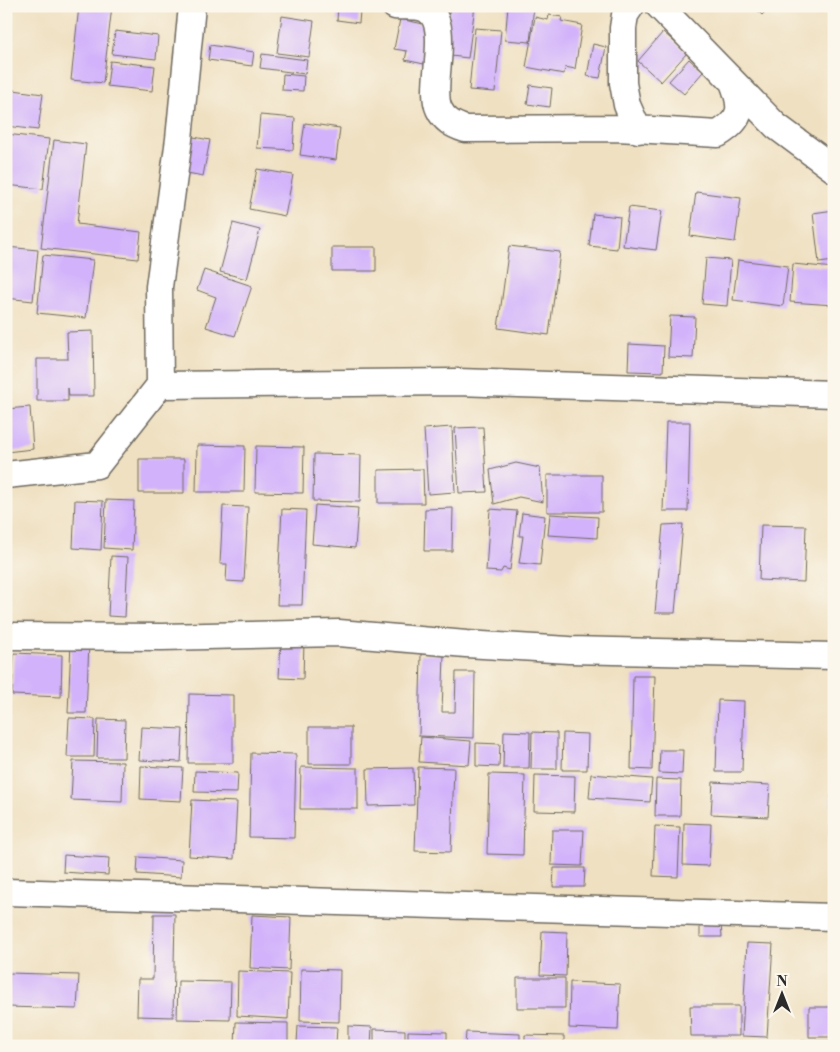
<svg xmlns="http://www.w3.org/2000/svg" width="840" height="1052" viewBox="0 0 840 1052" font-family="'Libre Bodoni',serif">
  <style>
    .building { fill: #d2b2fb }
    .lines { fill: none; stroke-linecap: round; stroke-linejoin: round }
    .minor-casing { stroke: #706a60; stroke-width: 29 }
    .minor { stroke: #fff; stroke-width: 26 }
  </style>
  <rect width="100%" height="100%" fill="#fbf7ec"/>
  <filter id="ink" filterUnits="userSpaceOnUse"><feTurbulence type="fractalNoise" baseFrequency=".02" numOctaves="2"/><feDisplacementMap in="SourceGraphic" scale="10" xChannelSelector="R" yChannelSelector="G"/><feConvolveMatrix kernelMatrix="1 2 1 2 8 2 1 2 1" color-interpolation-filters="sRGB"/></filter>
  <filter id="wash" filterUnits="userSpaceOnUse"><feTurbulence type="fractalNoise" baseFrequency=".0096" numOctaves="4" result="noise"/><feDisplacementMap in="SourceGraphic" scale="20" xChannelSelector="R" yChannelSelector="G"/><feGaussianBlur stdDeviation="1.12" result="paint"/><feColorMatrix in="noise" values="0 0 0 0 0 0 0 0 0 0 0 0 0 0 0 0 0 1.4 0 .05"/><feComposite in="paint" operator="in"/></filter>
  <g filter="url(#wash)">
    <rect width="100%" height="100%" fill="#efe0c1"/>
    <g id="blocks">
      <path class="building" d="M79,6H112L103,83L71,80Z
        M450,6H475L468,58L443,55Z
        M508,6H534L530,42L505,40Z
        M753,6H779L772,14L767,10L762,15Z
        M338,7L360,11L359,23L337,20Z
        M549,15L562,17L561,21L582,25L575,69L565,67L564,74L526,67L535,17L548,20Z
        M282,16L314,21L309,57L277,53Z
        M400,19L428,25L425,37L430,39L424,64L405,60L407,51L394,49Z
        M475,28L501,30L495,92L469,90Z
        M115,31L158,36L156,59L112,54Z
        M663,32L687,53L661,82L638,61Z
        M593,44L606,47L600,78L587,76Z
        M210,45L254,52L252,66L208,60Z
        M262,54L307,60L305,74L260,68Z
        M689,59L703,72L684,94L669,81Z
        M110,61L155,66L152,91L107,86Z
        M283,74L304,76L303,91L282,90Z
        M530,85L552,88L550,107L527,104Z
        M6,89L43,94L38,130L6,126Z
        M260,115L295,118L293,150L257,148Z
        M305,123L340,128L336,160L300,155Z
        M6,134L49,139L43,189L6,185Z
        M188,136L210,140L203,176L182,172Z
        M54,140L86,144L77,224L141,232L138,259L41,248Z
        M257,169L293,175L285,216L249,209Z
        M696,192L741,198L735,242L690,236Z
        M629,207L662,211L656,250L623,246Z
        M834,210V261L819,263L813,213Z
        M593,214L620,217L617,249L589,246Z
        M233,223L260,230L247,279L220,272Z
        M509,246L560,252L549,335L498,328Z
        M6,247L38,250L33,301L6,298Z
        M332,247H376V271H332Z
        M43,255L93,260L86,318L37,313Z
        M706,258L731,260L727,306L702,304Z
        M738,260L788,266L783,306L733,300Z
        M793,264L834,268V305L790,302Z
        M204,270L252,286L235,336L206,327L216,297L197,290Z
        M670,316L695,317L693,358L668,357Z
        M93,331L94,396H69L68,388V401H37V359H68L67,332Z
        M629,344L664,346L663,372L628,371Z
        M30,407L33,449L6,452V409Z
        M666,422H690L688,511H663Z
        M452,427L455,492L428,494L424,429Z
        M483,427L487,492L459,493L455,428Z
        M197,445L245,446L244,492H196Z
        M256,446L304,447L303,493L255,492Z
        M314,454L361,455L360,502L313,501Z
        M139,459H184V493H139Z
        M516,463L540,468L543,502L519,497L494,504L490,470Z
        M423,469L424,503H378V470Z
        M547,475H602V512H547Z
        M75,500L103,501L101,550L73,548Z
        M106,500L134,501L132,550L104,548Z
        M315,505L358,508L355,548L312,544Z
        M223,506L248,507L244,582L226,581L227,564H220Z
        M453,508L452,551H424L425,509Z
        M282,509L306,510L302,605H277Z
        M490,509L517,511L510,570L503,568L501,572L486,571Z
        M522,513L545,516L540,565L519,563L523,536H519Z
        M550,514L598,517L597,538L548,535Z
        M683,524L675,613H655L663,525Z
        M761,525L806,526L804,582L759,580Z
        M111,556L128,557L125,617L108,616Z
        M281,640L304,641L303,679L279,678Z
        M71,642L89,643L86,713H68Z
        M14,653L62,655L61,697L12,695Z
        M421,654L444,655L442,712H455L456,672H475L474,738L419,736Z
        M633,676H655L652,770L631,769Z
        M189,694L233,695V763H188Z
        M718,700L744,701L742,772H716Z
        M69,718L95,719L94,757H67Z
        M98,719L125,720L124,758H97Z
        M141,727L183,729L181,762L139,760Z
        M309,727H351V764H309Z
        M504,731L530,732L529,768H503Z
        M532,732L557,733V769H531Z
        M563,733L588,734L587,770H562Z
        M421,737L471,741L469,765L419,762Z
        M476,743L500,744L499,767L476,766Z
        M660,750H683L682,774L659,773Z
        M251,753L296,754L294,838L249,837Z
        M73,761L123,762L122,802L71,800Z
        M141,766L183,768L181,801L140,799Z
        M301,767L358,768V809H300Z
        M418,767L454,768L451,852L415,851Z
        M413,768L414,805L368,806L367,769Z
        M195,771L238,773L237,793L194,792Z
        M489,774L525,775L523,855L487,854Z
        M591,774L652,779L650,802L589,798Z
        M535,775L575,776L574,812L534,811Z
        M656,779L681,780L680,816H655Z
        M713,782L770,785L768,817L711,814Z
        M831,796H834V838L830,837Z
        M192,800L237,802L234,859L189,856Z
        M684,823L711,824L709,866L683,865Z
        M655,826L680,827L678,877L653,876Z
        M552,830H584L582,866L551,865Z
        M64,855L109,858L108,875L63,872Z
        M138,857L182,860L181,877L137,874Z
        M554,868H585L584,887H553Z
        M154,914H175L173,1017L137,1016L138,979H153Z
        M252,915L291,917L289,970L250,968Z
        M700,921H721L722,937H700Z
        M542,931L567,932L566,976L540,975Z
        M747,943L773,944L767,1037L742,1036Z
        M301,969L340,970L339,1022L300,1021Z
        M238,971L290,973L288,1019L237,1016Z
        M9,973L79,975L77,1009L8,1007Z
        M517,978H565V1008H517Z
        M178,981L231,982L230,1020L177,1019Z
        M570,982L620,984L618,1030L569,1028Z
        M690,1006H739V1036H691Z
        M809,1007H834V1037H809Z
        M236,1022L288,1023V1046H235Z
        M298,1026L337,1027L336,1044L305,1046V1043H297Z
        M348,1026L372,1027L371,1046H348Z
        M374,1029L405,1030V1046H374Z
        M408,1031L447,1032V1046H408Z
        M466,1032L520,1034V1046H465Z
        M525,1035L564,1036V1046H525Z
        M801,1041H829V1046H801Z"/>
    </g>
  </g>
  <g filter="url(#ink)">
    <use href="#blocks" fill-opacity="0" stroke="#706a60" stroke-width="1"/>
    <g class="lines">
      <defs>
        <path id="minor" d="M395,6C404,7 418,5 426,9C453,23 428,86 439,109C444,120 453,125 465,129L618,128L718,134C743,119 743,108 733,82
          M631,6L625,15L623,28V83L627,105L638,130
          M659,6L776,126L834,169
          M160,385L159,287L179,139L192,6
          M6,475L97,465L160,385L457,382L834,394
          M6,636L162,637L339,633L466,644L569,650L834,656
          M6,892L834,917"/>
      </defs>
      <use href="#minor" class="minor-casing"/>
      <use href="#minor" class="minor"/>
    </g>
  </g>
  <rect width="840" height="1052" fill="none" stroke="#fbf7ec" stroke-width="25"/>
  <g transform="translate(782 994)" stroke="#fbf7ec" stroke-width="4" paint-order="stroke">
  <path d="M0-4L9 19L0 12L-9 19Z" fill="#2b2b2b"/>
  <text y="-8" font-size="14" font-weight="bold" text-anchor="middle" fill="#2b2b2b">N</text>
  </g>
</svg>
